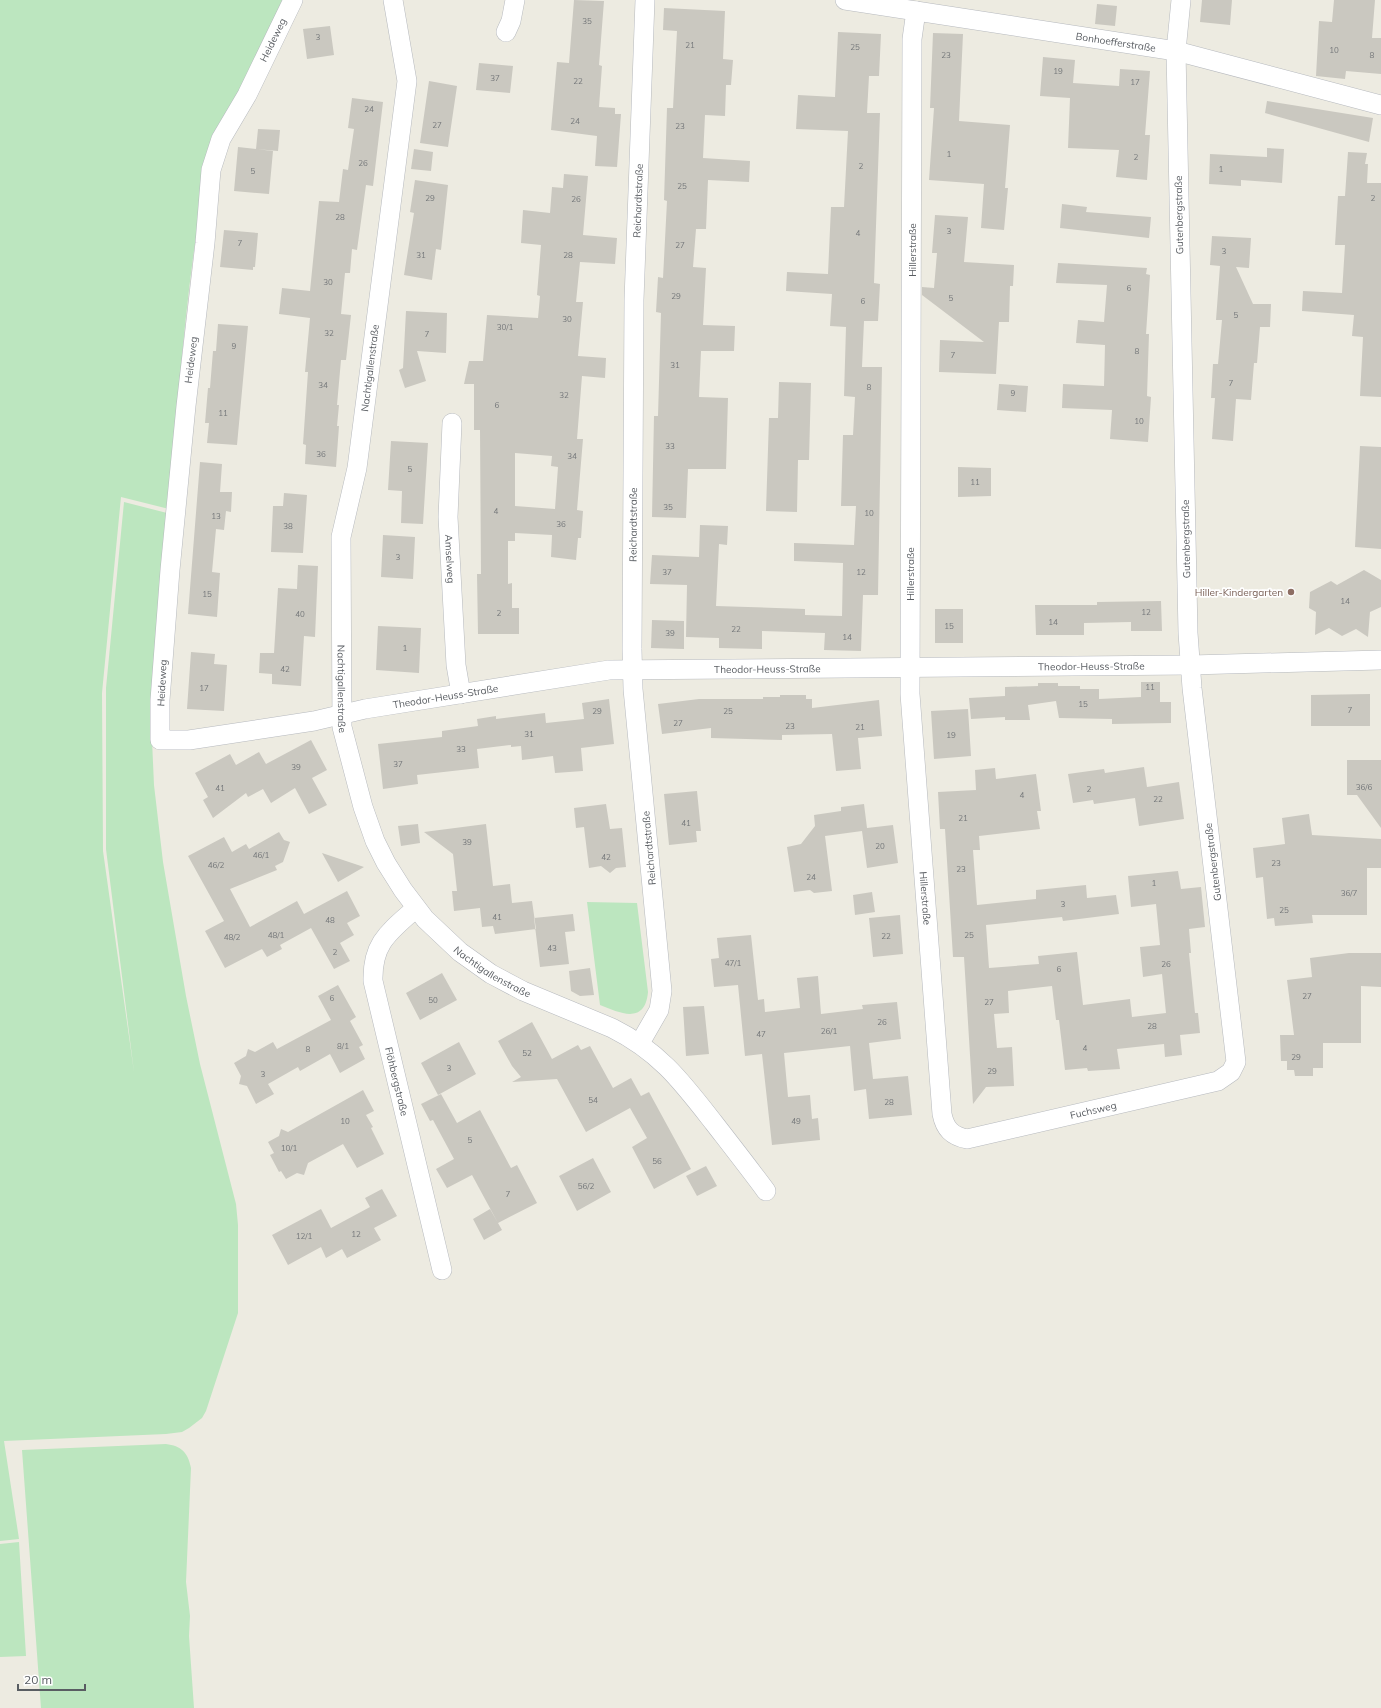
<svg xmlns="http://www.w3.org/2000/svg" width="1381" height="1708" viewBox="0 0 1381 1708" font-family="Mulish,sans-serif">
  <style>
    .green { fill: #bce6bf }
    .building { fill: #cac8c0; fill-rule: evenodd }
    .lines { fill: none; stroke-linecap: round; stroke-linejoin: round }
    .minor-casing { stroke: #b6b9be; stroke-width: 20 }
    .minor { stroke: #fff; stroke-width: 19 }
    .education-dot { fill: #8d6e63; stroke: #fff; stroke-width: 1.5 }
    .labels { text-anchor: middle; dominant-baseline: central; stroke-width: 3.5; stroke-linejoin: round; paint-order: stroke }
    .number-label { font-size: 8px; fill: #75787a }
    .street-label { font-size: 10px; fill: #595d62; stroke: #fff }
    .education-label { font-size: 10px; fill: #785e54; stroke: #fff; text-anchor: end }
  </style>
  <rect width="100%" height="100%" fill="#edebe1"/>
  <path class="green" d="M0,0H289L209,145C201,167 205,183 201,205C184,305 178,408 169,509L121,497L102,693L103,851L134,1072L106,849V688L124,502L167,513L152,740L154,785L163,862L186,996L200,1064L236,1204L238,1225V1313L206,1411L202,1418L189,1428L182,1432L166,1434L4,1441L19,1539L0,1541Z
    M587,902L637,903L648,992C645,1025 620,1013 600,1005Z
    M166,1444C181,1446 188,1452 191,1468L186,1582L190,1616L189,1636L194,1708H41L22,1450Z
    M19,1542L26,1656L0,1657V1544Z"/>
  <path class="building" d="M574,0L604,1L599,65L602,66L599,107L615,108V114H621L617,167L595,166L597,136L551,130L557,62L569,63Z
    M1202,0H1232L1230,25L1200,22Z
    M1334,0H1375L1372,38H1381V74L1346,71L1345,79L1316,76L1319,21L1332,22Z
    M1097,4L1117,6L1115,26L1095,24Z
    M664,8L725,11L723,59L733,60L731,85H726L725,116L705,115L703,158L750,161L749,182L708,180L706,229H696L693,267L706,268L703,325L735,326L734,351H701L699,397L728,398L726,469H688L686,518L652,517L654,416H658L661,313L656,312L658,277L663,278L667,201L664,200L667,108H673L677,31L663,30Z
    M330,26L334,55L307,59L303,29Z
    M838,32L881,34L879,76H869L867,113H880L874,283L880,284L878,321H864L862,367H882L878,595H863L861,651L824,650L825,633L762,631V649L719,648V638L686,637L687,585L650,584L652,555L699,557L700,525L728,526L727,545L719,544L716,606L805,609V615L842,616L843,563L794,561V543L854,545L856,506H841L843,435H853L855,397L844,396L846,327L830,326L832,294L786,291L787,272L828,274L831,207H844L848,131L796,129L798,95L835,97Z
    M933,33L963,34L959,121L1010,125L1005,188H1008L1004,230L981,228L984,184L929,180L934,108H930Z
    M1043,57L1075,60L1073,83L1119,86L1120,69L1150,71L1145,135H1150L1147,180L1116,177L1119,150L1068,148L1070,98L1040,96Z
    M479,63L513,66L510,93L476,90Z
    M429,81L457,86L448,147L420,143Z
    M352,98L383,102L373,186L366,185L357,250L352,249L350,273H345L341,314L351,315L346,360H341L337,405H339L337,426H339L336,467L305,464L306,445L303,444L308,372H305L310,318L279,314L282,288L310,291L319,201L339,202L343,169L348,170L354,129L348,128Z
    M1267,101L1373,118L1369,142L1265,113Z
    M258,129L280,130L278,151L256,149Z
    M238,147L273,151L269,194L234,191Z
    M1267,148L1284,149L1282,183L1241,180V186L1209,184L1210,154L1267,157Z
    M414,149L433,152L431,171L411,169Z
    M1348,152L1367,153L1365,164H1368L1367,183H1381V397L1360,396L1363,337L1352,336L1354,315L1302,311L1303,291L1342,293L1345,245H1335L1338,196H1345Z
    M564,174L588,176L583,235L617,238L615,264L580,262L576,302H583L578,356L606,358L605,378L582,376L577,439H583L577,510L583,511L581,538H578L576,560L551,557L552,535L515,533V541H508V584L512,583V608H519V634H478L477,574H481L480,430H474V384H464L469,361H483L487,315L538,318L540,296L537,295L541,245L521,243L523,210L550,213L552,187L563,188ZM515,453L552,456L551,466L558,467L555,509L515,506Z
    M415,180L448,185L441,250L436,249L432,280L404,275L414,213L410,212Z
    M1062,204L1087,207L1086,212L1151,217L1149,238L1060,228Z
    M935,215L968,217L964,262L1014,265L1013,286H1010L1009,322H999L996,374L939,372L940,340L984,342L922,295V287L934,288L937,253H932Z
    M224,230L258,233L255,267H253V270L220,267Z
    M1212,236L1251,238L1249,268L1236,267L1253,304H1271L1270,327H1260L1257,363H1254L1251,400L1236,399L1233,441L1212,439L1215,398H1211L1213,364H1218L1222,320H1216L1220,266L1210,265Z
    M1058,263L1147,268L1146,274L1150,275L1146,334H1149L1147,396L1151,397L1148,442L1110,439L1112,410L1062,408L1063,384L1104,386L1105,345L1076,343L1078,320L1104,322L1107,285L1056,283Z
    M406,311L447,313L446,353L417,351L426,381L405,388L399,370L403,368Z
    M218,324L248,326L237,445L207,443L209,423H205L208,388H210L213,351H216Z
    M779,382L811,383L809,460H798L797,512L766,511L769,418H778Z
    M999,384L1028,386L1026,412L997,410Z
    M391,441L428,443L423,524L401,523L402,491L388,490Z
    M1360,446L1381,447V549L1355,547Z
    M200,462L222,464L220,492H232L231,512L226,511L224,530L216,529L212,572L220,573L217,617L188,614Z
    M958,467L991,468V496L958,497Z
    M284,493L307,495L303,553L271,552L273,506H283Z
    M383,535L415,537L413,579L381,577Z
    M298,565L318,566L315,637L304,636L301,686L272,684V674L259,673L260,653H274L278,588L297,589Z
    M1364,570L1381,580V607L1370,612L1368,637L1356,629L1342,636L1329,628L1315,635L1316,612L1309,608L1310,592L1331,581L1337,585Z
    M1161,601L1162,631H1131V622L1084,623V635H1036L1035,605H1097V602Z
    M935,609H963V643H935Z
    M652,620L684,621V649L651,648Z
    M378,626L421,628L419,673L376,670Z
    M191,652L215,654L214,664L227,665L224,711L187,709Z
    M1141,682H1160V702H1171V723L1112,724V719L1059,718L1056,701L1028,705L1030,720H1005V717L971,719L969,698L1005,696V687L1038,686V683H1058V686H1080V689H1099V699L1141,697Z
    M1370,694V726H1311V695Z
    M780,695H806V699H812V708L879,700L882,736L858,738L861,769L836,771L832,734L782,735V740L711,738V728L662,734L658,704L699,699H763V697H780Z
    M609,699L614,744L581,748L583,771L555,773L553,756L522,760L521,746L511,747V745L477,749L479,768L417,775L418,784L383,789L378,744L442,737V731L478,726L477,719L496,716V719L545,713L546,723L584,719L582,703Z
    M968,709L971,756L934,759L931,711Z
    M311,740L327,770L312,778L327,805L309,814L295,788L271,803L263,789L248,797L246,793L213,818L203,800L208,797L195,773L230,754L236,765L259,752L266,764Z
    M1347,760H1381V828L1357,795H1347Z
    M1144,767L1147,787L1179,782L1184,819L1139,826L1135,798L1094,804L1093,800L1073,803L1068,774L1104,769L1105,773Z
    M995,768L996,779L1036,774L1041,811H1037L1040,829L979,836L980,850H973L977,905L1036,899V890L1086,885L1087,898L1116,895L1119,914L1063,921L1062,917L986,925L989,968L1039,964L1038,956L1077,952L1083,1005L1130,999L1132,1017L1166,1013L1162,974L1143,977L1140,947L1160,945L1156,904L1131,907L1128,876L1178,871L1181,889L1201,887L1205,927L1189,929L1191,953H1189L1195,1013H1198L1200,1033L1180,1035L1182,1055L1165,1057L1164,1044L1117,1049L1120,1069L1088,1071L1087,1068L1065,1070L1059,1020H1056L1052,986L1008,991L1009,1013L994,1014L997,1048L1012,1047L1014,1086L986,1087L973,1104L964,957H953L945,829H940L938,792L976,790L975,770Z
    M697,791L701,831H696L697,842L669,845L664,794Z
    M606,804L610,829L622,828L626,867L616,868L610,873L601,866L589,868L584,827L576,828L574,808Z
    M864,804L867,828L893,825L898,863L867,868L862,831L825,836L832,891L814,893L810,890L794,892L787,847L801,844L815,826L814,815L841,811V807Z
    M1309,814L1312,835L1381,839V868H1367V915H1312L1313,923L1275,926L1274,918L1267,919L1263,877L1256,878L1253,848L1285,844L1282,818Z
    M418,824L420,843L401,846L398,826Z
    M486,824L493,886L510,884L512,903L532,901L536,929L495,934L493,926L482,927L480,908L454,911L452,891H457L453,854L424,832Z
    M279,832L284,840L290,842L283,862L275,866L277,870L230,889L250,927L297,901L304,914L347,891L360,916L347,923L354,935L340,943L350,961L334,969L311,928L280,945L282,949L267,957L262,949L225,968L205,931L224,921L188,856L224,837L232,852L246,844L249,849Z
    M322,853L364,867L338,882Z
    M872,892L875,912L855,915L853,895Z
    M573,914L575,931L565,932L569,964L540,967L534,918Z
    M900,915L903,954L873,957L869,918Z
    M751,935L758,1000L764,999L765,1012L800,1008L797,978L818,976L821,1014L863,1009L862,1005L897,1002L901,1039L869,1043L873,1079L908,1076L912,1115L869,1119L866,1089L854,1091L850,1046L784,1053L788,1097L810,1095L812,1119L818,1118L820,1140L772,1145L762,1054L745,1056L738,985L714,987L711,959L719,958L717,938Z
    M1349,953H1381V987L1361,986V1043H1323V1068H1313V1076H1295L1294,1070H1287V1061H1281L1280,1035H1294L1287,980L1312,977L1310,958Z
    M590,968L594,995L580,996L571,991L569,971Z
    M442,973L457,1000L420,1020L406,993Z
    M338,985L356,1017L350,1021L363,1045L359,1047L365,1059L340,1073L330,1054L300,1071L298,1067L268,1084L274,1094L256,1104L247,1086L239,1084L241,1076L234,1063L246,1056L248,1049L255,1052L273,1042L277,1049L331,1020L318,996Z
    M704,1006L709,1054L686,1056L683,1007Z
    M532,1022L552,1059L578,1045L581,1050L590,1046L613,1088L631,1078L641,1096L649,1092L691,1169L654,1189L632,1147L647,1138L630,1108L586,1132L557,1079L512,1082L521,1077L512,1066L498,1041Z
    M459,1042L476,1074L438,1095L421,1063Z
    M363,1090L374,1111L366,1115L373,1127L371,1128L384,1154L357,1168L343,1144L308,1163L304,1175L297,1173L286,1179L281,1171L279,1172L270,1155L274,1153L268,1142L279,1136L281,1129L288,1132Z
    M441,1094L457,1123L480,1110L511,1168L517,1165L537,1203L498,1223L472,1175L447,1188L436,1169L454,1159L433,1120L430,1121L421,1104Z
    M593,1158L611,1192L577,1211L559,1176Z
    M706,1166L717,1186L697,1196L686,1176Z
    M382,1189L397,1216L374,1228L381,1240L347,1258L342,1249L326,1258L321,1247L288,1265L272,1235L321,1209L331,1228L370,1207L365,1198Z
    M490,1209L502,1230L484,1240L473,1219Z"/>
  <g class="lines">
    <defs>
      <g id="minor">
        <path id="s1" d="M293,0L247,95L221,139L211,170L205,243L186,406L170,570L160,700V740H189L314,721L365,709L609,670L1191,665L1381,660"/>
        <path id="s2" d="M393,0L407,81L357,468L341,537L342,727L363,807L375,841L386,863L403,890L425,919L460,952L491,974L523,991L612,1028C660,1052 682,1082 714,1123C731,1145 749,1168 766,1191"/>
        <path id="s3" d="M845,0L1176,51L1381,105"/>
        <path id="s4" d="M916,11L912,39L910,694L942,1114C945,1129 952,1136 967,1139L1218,1081L1231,1072L1236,1062L1192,688L1188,633L1176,51L1181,0"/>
        <path d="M506,32L511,21L515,0"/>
        <path id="s5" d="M452,423L448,517L456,665L461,694"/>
        <path id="s6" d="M416,908C389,932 372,943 373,981L442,1270"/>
        <path id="s7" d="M640,1043L659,1010L662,991L633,689L632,649L634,300L645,0"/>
      </g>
    </defs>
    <use href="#minor" class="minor-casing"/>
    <use href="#minor" class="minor"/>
  </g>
  <circle class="education-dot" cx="1291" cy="592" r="4"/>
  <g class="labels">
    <g class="number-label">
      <text x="587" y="21">35</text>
      <text x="318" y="37">3</text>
      <text x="690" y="45">21</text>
      <text x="855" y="47">25</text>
      <text x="1334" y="50">10</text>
      <text x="946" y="55">23</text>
      <text x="1372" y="55">8</text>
      <text x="1058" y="71">19</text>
      <text x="495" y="78">37</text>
      <text x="578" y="81">22</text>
      <text x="1135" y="82">17</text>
      <text x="369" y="109">24</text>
      <text x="575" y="121">24</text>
      <text x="437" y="125">27</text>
      <text x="680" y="126">23</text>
      <text x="949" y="154">1</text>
      <text x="1136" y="157">2</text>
      <text x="363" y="163">26</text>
      <text x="861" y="166">2</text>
      <text x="1221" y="169">1</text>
      <text x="253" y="171">5</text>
      <text x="682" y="186">25</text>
      <text x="430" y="198">29</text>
      <text x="1373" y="198">2</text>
      <text x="576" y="199">26</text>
      <text x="340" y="217">28</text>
      <text x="949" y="231">3</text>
      <text x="858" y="233">4</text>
      <text x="240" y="243">7</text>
      <text x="680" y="245">27</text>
      <text x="1224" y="251">3</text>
      <text x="421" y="255">31</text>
      <text x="568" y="255">28</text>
      <text x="328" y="282">30</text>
      <text x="1129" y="288">6</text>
      <text x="676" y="296">29</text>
      <text x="951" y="298">5</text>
      <text x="863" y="301">6</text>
      <text x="1236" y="315">5</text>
      <text x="567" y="319">30</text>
      <text x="505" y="327">30/1</text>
      <text x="329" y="333">32</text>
      <text x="427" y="334">7</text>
      <text x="234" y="346">9</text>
      <text x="1137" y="351">8</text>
      <text x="953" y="355">7</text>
      <text x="675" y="365">31</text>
      <text x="1231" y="383">7</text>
      <text x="323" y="385">34</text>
      <text x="869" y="387">8</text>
      <text x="1013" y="393">9</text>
      <text x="564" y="395">32</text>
      <text x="497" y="405">6</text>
      <text x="223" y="413">11</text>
      <text x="1139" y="421">10</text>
      <text x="670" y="446">33</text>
      <text x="321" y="454">36</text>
      <text x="572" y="456">34</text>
      <text x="410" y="469">5</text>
      <text x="975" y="482">11</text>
      <text x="668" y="507">35</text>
      <text x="496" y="511">4</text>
      <text x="869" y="513">10</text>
      <text x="216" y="516">13</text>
      <text x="561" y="524">36</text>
      <text x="288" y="526">38</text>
      <text x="398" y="557">3</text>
      <text x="667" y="572">37</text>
      <text x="861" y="572">12</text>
      <text x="207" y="594">15</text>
      <text x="1345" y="601">14</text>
      <text x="1146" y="612">12</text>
      <text x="499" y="613">2</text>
      <text x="300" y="614">40</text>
      <text x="1053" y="622">14</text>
      <text x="949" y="626">15</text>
      <text x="736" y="629">22</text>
      <text x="670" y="633">39</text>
      <text x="847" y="637">14</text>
      <text x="405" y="648">1</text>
      <text x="285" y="669">42</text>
      <text x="1150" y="687">11</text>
      <text x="204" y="688">17</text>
      <text x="1083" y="704">15</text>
      <text x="1350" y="710">7</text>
      <text x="597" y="711">29</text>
      <text x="728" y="711">25</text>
      <text x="678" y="723">27</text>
      <text x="790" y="726">23</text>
      <text x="860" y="727">21</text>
      <text x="529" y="734">31</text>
      <text x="951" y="735">19</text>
      <text x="461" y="749">33</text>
      <text x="398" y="764">37</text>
      <text x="296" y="767">39</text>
      <text x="1364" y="787">36/6</text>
      <text x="220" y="788">41</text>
      <text x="1089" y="789">2</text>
      <text x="1022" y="795">4</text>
      <text x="1158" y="799">22</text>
      <text x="963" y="818">21</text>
      <text x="686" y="823">41</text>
      <text x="467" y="842">39</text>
      <text x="880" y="846">20</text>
      <text x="261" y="855">46/1</text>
      <text x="606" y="857">42</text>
      <text x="1276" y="863">23</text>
      <text x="216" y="865">46/2</text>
      <text x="961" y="869">23</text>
      <text x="811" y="877">24</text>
      <text x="1154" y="883">1</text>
      <text x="1349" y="893">36/7</text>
      <text x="1063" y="904">3</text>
      <text x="1284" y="910">25</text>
      <text x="497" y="917">41</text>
      <text x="330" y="920">48</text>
      <text x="276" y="935">48/1</text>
      <text x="969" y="935">25</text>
      <text x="886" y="936">22</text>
      <text x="232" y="937">48/2</text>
      <text x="552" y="948">43</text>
      <text x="335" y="952">2</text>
      <text x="733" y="963">47/1</text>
      <text x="1166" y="964">26</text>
      <text x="1059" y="969">6</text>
      <text x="1307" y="996">27</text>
      <text x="332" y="998">6</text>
      <text x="433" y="1000">50</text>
      <text x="989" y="1002">27</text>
      <text x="882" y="1022">26</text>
      <text x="1152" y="1026">28</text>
      <text x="829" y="1031">26/1</text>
      <text x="761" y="1034">47</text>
      <text x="343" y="1046">8/1</text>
      <text x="1085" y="1048">4</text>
      <text x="308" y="1049">8</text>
      <text x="527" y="1053">52</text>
      <text x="1296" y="1057">29</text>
      <text x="449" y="1068">3</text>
      <text x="992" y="1071">29</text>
      <text x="263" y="1074">3</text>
      <text x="593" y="1100">54</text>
      <text x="889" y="1102">28</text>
      <text x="345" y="1121">10</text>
      <text x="796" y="1121">49</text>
      <text x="470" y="1140">5</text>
      <text x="289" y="1148">10/1</text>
      <text x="657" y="1161">56</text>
      <text x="586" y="1186">56/2</text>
      <text x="508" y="1194">7</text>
      <text x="356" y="1234">12</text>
      <text x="304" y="1236">12/1</text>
    </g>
    <g class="street-label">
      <text transform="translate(273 40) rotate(-64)">Heideweg</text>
      <text stroke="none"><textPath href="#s3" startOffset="274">Bonhoefferstraße</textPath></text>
      <text stroke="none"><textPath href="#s7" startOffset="849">Reichardtstraße</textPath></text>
      <text transform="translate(1179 215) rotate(-91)">Gutenbergstraße</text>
      <text transform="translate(912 250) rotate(-90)">Hillerstraße</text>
      <text transform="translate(191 360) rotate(-83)">Heideweg</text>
      <text transform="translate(370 368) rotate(-83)">Nachtigallenstraße</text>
      <text stroke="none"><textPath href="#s7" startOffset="525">Reichardtstraße</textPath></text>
      <text transform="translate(1186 539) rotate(-91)">Gutenbergstraße</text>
      <text stroke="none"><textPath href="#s5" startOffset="136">Amselweg</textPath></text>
      <text transform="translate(910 574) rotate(-90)">Hillerstraße</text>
      <text stroke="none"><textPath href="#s1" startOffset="1699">Theodor-Heuss-Straße</textPath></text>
      <text stroke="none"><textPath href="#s1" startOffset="1375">Theodor-Heuss-Straße</textPath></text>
      <text transform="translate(162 683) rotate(-87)">Heideweg</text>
      <text stroke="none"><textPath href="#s2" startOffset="695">Nachtigallenstraße</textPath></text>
      <text stroke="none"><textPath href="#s1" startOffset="1051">Theodor-Heuss-Straße</textPath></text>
      <text transform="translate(649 848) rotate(-95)">Reichardtstraße</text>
      <text transform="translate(1213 862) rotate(-97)">Gutenbergstraße</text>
      <text stroke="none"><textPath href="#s4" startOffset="888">Hillerstraße</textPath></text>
      <text stroke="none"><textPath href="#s2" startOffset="1031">Nachtigallenstraße</textPath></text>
      <text stroke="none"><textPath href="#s6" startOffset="192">Flöhbergstraße</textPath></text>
      <text stroke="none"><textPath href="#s4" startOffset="1272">Fuchsweg</textPath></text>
    </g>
    <g class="education-label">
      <text x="1283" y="592">Hiller-Kindergarten</text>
    </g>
  </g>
  <path d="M18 1684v6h67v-6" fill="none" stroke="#595d62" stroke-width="2"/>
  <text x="24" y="1684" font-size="12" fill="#595d62" stroke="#ffffff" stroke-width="3" paint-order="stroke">20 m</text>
</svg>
